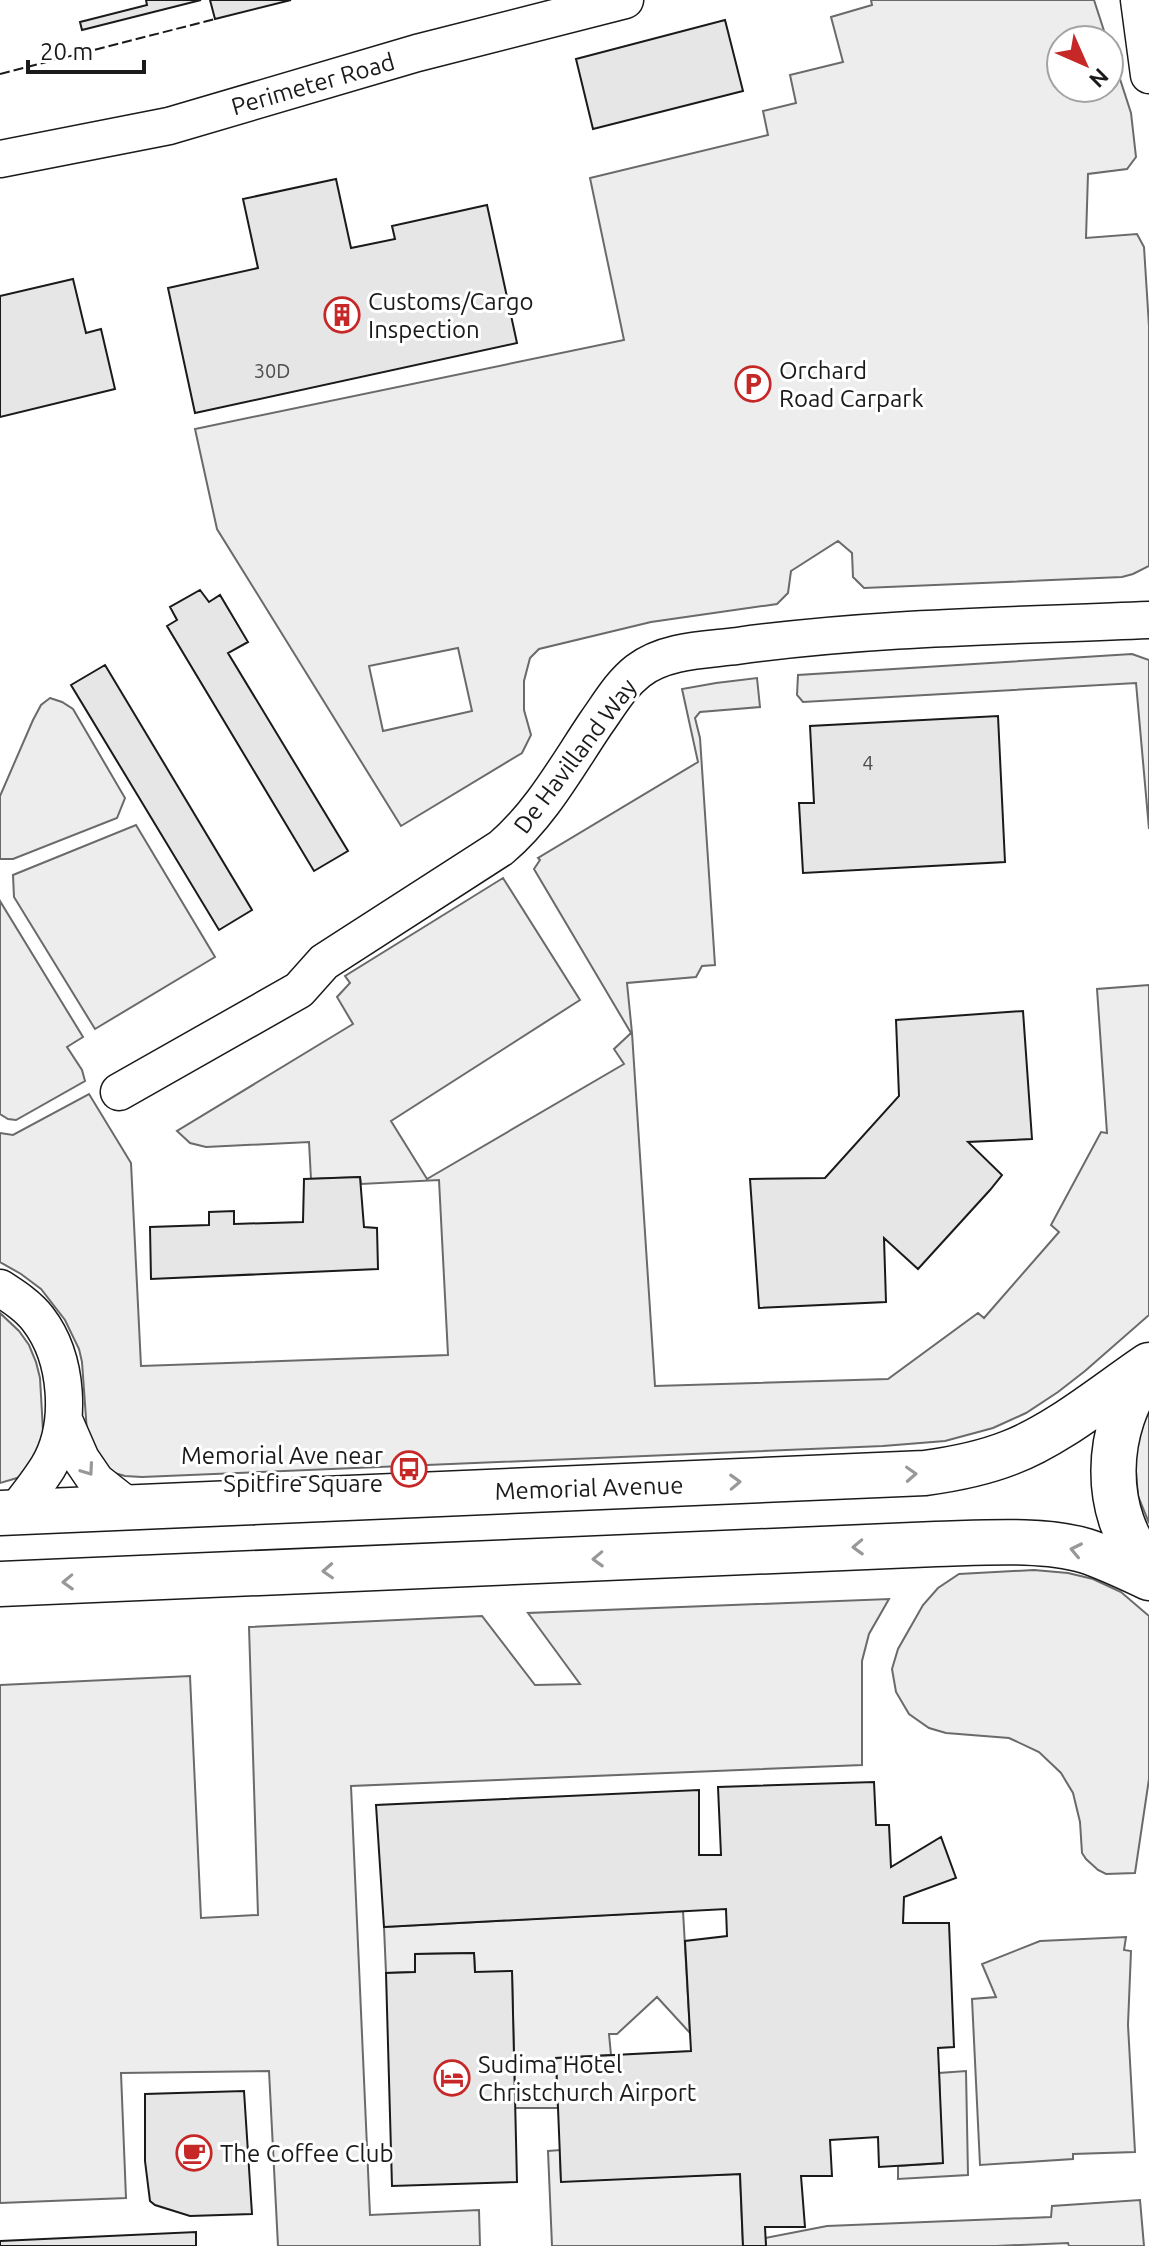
<svg xmlns="http://www.w3.org/2000/svg" width="1149" height="2246" viewBox="0 0 1149 2246" font-family="Ubuntu,sans-serif">
  <style>
    .built { fill: #ededed; stroke: #6a6a6a; stroke-width: 2; fill-rule: evenodd }
    .building { fill: #e6e6e6; stroke: #1a1a1a; stroke-width: 2 }
    .lines { fill: none; stroke-linecap: round; stroke-linejoin: round }
    .minor-casing { stroke: #1a1a1a; stroke-width: 39 }
    .primary-casing { stroke: #1a1a1a; stroke-width: 47 }
    .minor { stroke: #fff; stroke-width: 36 }
    .primary { stroke: #fff; stroke-width: 44 }
    .fence { stroke: #1a1a1a; stroke-width: 2; stroke-dasharray: 10 4; stroke-linecap: butt }
    .oneway { stroke: #989898 }
    .labels { text-anchor: middle; dominant-baseline: central; stroke-width: 6; stroke-linejoin: round; paint-order: stroke }
    .number-label { font-size: 20px; fill: #4d4d4d }
    .street-label { font-size: 24px; fill: #1a1a1a; stroke: #fff }
    .poi-label { font-size: 24px; fill: #1a1a1a; stroke: #fff; text-anchor: start }
  </style>
  <rect width="100%" height="100%" fill="#fff"/>
  <path class="built" d="M871,0H1094L1107,40H1061V88H1109V45L1131,113L1136,157L1127,169L1088,174L1086,238L1137,234L1144,247L1149,326V566L1133,574L1122,577L864,588L853,577L852,553L838,541L791,571L788,593L777,604L651,622L539,649L530,658L524,681V710L531,735L522,753L401,826L217,529L195,429L624,340L590,178L768,135L763,111L796,103L790,75L843,62L831,17L872,5ZM458,648L472,711L383,731L369,666Z
    M1132,654L1149,660V829L1136,683L803,702L797,695L798,675Z
    M757,678L760,707L700,712L695,718L700,738L715,965L702,966L696,977L627,983L632,1033L655,1386L888,1379L978,1313L984,1318L1059,1232L1051,1225L1101,1132L1107,1133L1097,989L1149,985V1315L1085,1371L1058,1392L1026,1413L993,1428L945,1441L883,1446L142,1477L125,1476L111,1472L96,1457L87,1432L82,1362L79,1349L65,1320L41,1289L21,1274L0,1262V1133L13,1135L89,1094L131,1163L141,1366L448,1355L439,1180L361,1184L360,1177L311,1179L309,1142L206,1147L190,1143L177,1131L353,1024L337,997L350,983L345,976L503,878L580,1000L391,1121L427,1179L624,1064L614,1049L631,1033L534,869L540,860L538,858L698,762L682,689L716,683Z
    M50,698L62,702L73,709L125,798L117,818L13,859H0V796L33,720L41,705Z
    M136,825L215,957L95,1029L14,897L13,875Z
    M0,901L83,1037L67,1047L82,1070L85,1081L16,1120L8,1119L0,1114Z
    M0,1313L19,1331L29,1345L36,1362L40,1378L43,1431V1439L26,1472L17,1478L0,1483Z
    M1149,1408V1523L1138,1496L1135,1459L1142,1422Z
    M1034,1570L1068,1573L1093,1579L1121,1592L1149,1616V1779L1135,1873L1106,1874L1098,1870L1086,1859L1082,1853L1080,1822L1073,1793L1061,1773L1039,1752L1009,1738L946,1733L929,1728L909,1714L896,1692L892,1669L898,1649L923,1605L938,1588L959,1574Z
    M889,1599L869,1634L862,1661V1765L351,1786L370,2215L479,2210L480,2246H278L269,2071L121,2073L126,2198L0,2203V1685L190,1676L201,1918L258,1915L249,1627L482,1616L535,1685L580,1684L528,1613Z
    M683,1911L690,2033L657,1997L617,2034H609L611,2055L556,2058L558,2108H515L512,1972H475L474,1953L415,1954V1972L386,1973L384,1927Z
    M1126,1937L1124,1950L1131,1951L1128,2025L1135,2152L1073,2154V2159L980,2165L972,1999L996,1997L982,1964L1040,1941Z
    M966,2071L968,2175L898,2179V2166L942,2163L939,2073Z
    M560,2150L561,2181L740,2174L743,2246H552L548,2151Z
    M1140,2200L1144,2246H1069L1068,2243L996,2246H766L765,2238L827,2226L1051,2217L1052,2206Z"/>
  <path class="building" d="M146,0H201L82,30L80,22L147,5Z
    M210,0H291L215,19Z
    M725,20L743,91L593,129L576,59Z
    M336,179L351,248L395,239L392,226L487,205L517,343L195,413L168,288L258,268L243,199Z
    M73,279L86,333L101,329L115,389L0,417V296Z
    M200,590L209,602L220,595L248,642L228,653L348,851L314,871L167,626L177,620L170,607Z
    M105,665L252,910L219,930L71,685Z
    M998,716L1005,862L803,873L799,803H814L810,726Z
    M1023,1011L1032,1139L968,1142L1002,1175L990,1190L918,1269L884,1238L886,1302L759,1308L750,1179L825,1178L899,1096L896,1020Z
    M360,1177L364,1227L377,1228L378,1269L151,1279L150,1227L209,1225V1212L234,1211V1224L303,1222L304,1179Z
    M874,1782L876,1825H889L891,1867L941,1837L956,1878L904,1897L903,1923H949L954,2047L938,2048L943,2163L879,2167L878,2137L830,2140L832,2176H801L805,2227H765L766,2246H743L740,2174L561,2182L556,2058L691,2051L685,1941L727,1936L726,1909L384,1927L376,1805L699,1790V1855H721L718,1787Z
    M474,1953L475,1972L512,1971L517,2182L392,2186L386,1973L415,1972V1954Z
    M244,2091L252,2214L190,2216L155,2205L150,2201L145,2161V2094Z
    M196,2232V2246H0V2241Z"/>
  <g class="lines">
    <defs>
      <path id="minor" d="M1139,0L1149,75
        M0,159L169,126L417,53L625,0
        M119,1092L299,990L324,962L501,848C541,814 567,766 596,723C609,705 620,685 638,671C665,650 705,650 737,646C873,627 1012,626 1149,620
        M0,1288C14,1297 28,1306 38,1319C68,1358 73,1425 48,1467C38,1483 26,1498 15,1512
        M64,1420L81,1459L96,1481L129,1507"/>
      <path id="primary" d="M1147,1371C1104,1427 1100,1514 1149,1568
        M0,1513L925,1473C954,1469 981,1464 1009,1453C1057,1435 1106,1394 1149,1365
        M0,1584L936,1544C981,1543 1043,1538 1086,1551C1107,1558 1128,1568 1149,1578"/>
    </defs>
    <use href="#minor" class="minor-casing"/>
    <use href="#primary" class="primary-casing"/>
    <use href="#minor" class="minor"/>
    <use href="#primary" class="primary"/>
    <path class="fence" d="M0,74L215,19"/>
  </g>
  <defs><path id="oneway-chevron" d="M-2-3.5L2.5 0L-2 3.5" fill="none" stroke-width="1.6" stroke-linecap="round" stroke-linejoin="round" transform="scale(2)"/></defs>
  <g class="oneway">
    <use href="#oneway-chevron" transform="translate(88 1470) rotate(55)"/>
    <use href="#oneway-chevron" transform="translate(911 1474) rotate(-3)"/>
    <use href="#oneway-chevron" transform="translate(735 1482) rotate(-2)"/>
    <use href="#oneway-chevron" transform="translate(858 1547) rotate(178)"/>
    <use href="#oneway-chevron" transform="translate(1076 1550) rotate(-168)"/>
    <use href="#oneway-chevron" transform="translate(598 1559) rotate(178)"/>
    <use href="#oneway-chevron" transform="translate(328 1571) rotate(177)"/>
    <use href="#oneway-chevron" transform="translate(68 1582) rotate(178)"/>
  </g>
  <defs>
    <symbol id="building-ring" viewBox="-11 -11 22 22"><circle r="9.5" fill="#fff" stroke="#c62828" stroke-width="1.5"/><path d="M-4-6H4V6H1V3H-1V6H-4ZM-2.5-4.3h1.7v1.8h-1.7ZM.8-4.3h1.7v1.8H.8ZM-2.5-1h1.7V.8h-1.7ZM.8-1h1.7V.8H.8Z" fill="#c62828"/></symbol>
    <symbol id="parking-ring" viewBox="-11 -11 22 22"><circle r="9.5" fill="#fff" stroke="#c62828" stroke-width="1.5"/><path d="M-3.5-5.5H1a3.5 3.5 0 0 1 0 7H-1V5.5H-3.5ZM-1-3.4V-.6H.8a1.4 1.4 0 0 0 0-2.8Z" fill="#c62828"/></symbol>
    <symbol id="bus-ring" viewBox="-11 -11 22 22"><circle r="9.5" fill="#fff" stroke="#c62828" stroke-width="1.5"/><path d="M-5-6H5V4H4V6H2V4H-2V6H-4V4H-5ZM-3.5-4V0h7V-4ZM-3.5 1.2v1.5H-2V1.2ZM2 1.2v1.5H3.5V1.2Z" fill="#c62828"/></symbol>
    <symbol id="hotel-ring" viewBox="-11 -11 22 22"><circle r="9.5" fill="#fff" stroke="#c62828" stroke-width="1.5"/><path d="M-6-4.5h1.5V1H6V5H4.5V3h-9V5H-6ZM-4 0a1.8 1.8 0 1 1 3.6 0ZM.5 0V-2.5h3Q6-2.5 6 0Z" fill="#c62828"/></symbol>
    <symbol id="cafe-ring" viewBox="-11 -11 22 22"><circle r="9.5" fill="#fff" stroke="#c62828" stroke-width="1.5"/><path d="M-5.5-4.5H6V0H3Q3 3.5 0 3.5H-2.5Q-5.5 3.5-5.5 0ZM3-3.2v2h1.7v-2ZM-6 4.5H4V6H-6Z" fill="#c62828"/></symbol>
  </defs>
  <g fill-rule="evenodd">
    <use href="#building-ring" x="322" y="295" width="40" height="40"/>
    <use href="#parking-ring" x="733" y="364" width="40" height="40"/>
    <use href="#bus-ring" x="389" y="1449" width="40" height="40"/>
    <use href="#hotel-ring" x="432" y="2058" width="40" height="40"/>
    <use href="#cafe-ring" x="174" y="2133" width="40" height="40"/>
  </g>
  <g class="labels">
    <g class="number-label">
      <text x="272" y="370">30D</text>
      <text x="868" y="762">4</text>
    </g>
    <g class="street-label">
      <text transform="translate(313 84) rotate(-16)">Perimeter Road</text>
      <text transform="translate(575 756) rotate(-53)">De Havilland Way</text>
      <text transform="translate(589 1488) rotate(-2)">Memorial Avenue</text>
    </g>
    <g class="poi-label">
      <text x="368" y="301">Customs/Cargo<tspan x="368" dy="28">Inspection</tspan></text>
      <text x="779" y="370">Orchard<tspan x="779" dy="28">Road Carpark</tspan></text>
      <text x="383" y="1455" text-anchor="end">Memorial Ave near<tspan x="383" dy="28">Spitfire Square</tspan></text>
      <text x="478" y="2064">Sudima Hotel<tspan x="478" dy="28">Christchurch Airport</tspan></text>
      <text x="220" y="2153">The Coffee Club</text>
    </g>
  </g>
  <g transform="translate(1085 64) rotate(135)"><circle r="38" fill="#ffffff" stroke="#a3a3a3" stroke-width="2"/>
  <path d="M0-6L14 30L0 20L-14 30Z" fill="#c62828"/>
  <text y="-12" font-size="22" font-weight="bold" text-anchor="middle" fill="#1a1a1a">N</text>
  </g>
  <path d="M28 60v12h116v-12" fill="none" stroke="#1a1a1a" stroke-width="4"/>
  <text x="40" y="60" font-size="24" fill="#1a1a1a" stroke="#ffffff" stroke-width="6" paint-order="stroke">20 m</text>
</svg>
